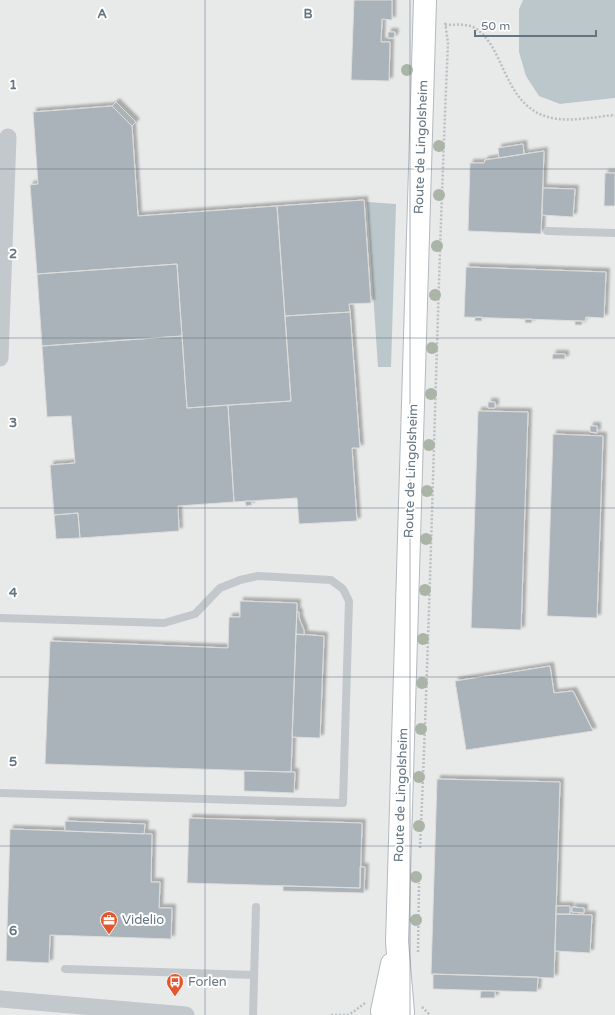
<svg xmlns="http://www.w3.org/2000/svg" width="615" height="1015" viewBox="0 0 615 1015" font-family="'Varela Round',sans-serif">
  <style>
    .built { fill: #e8e9e9 }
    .water { fill: #bbc7cb }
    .building { fill: #aab3b9; stroke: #dcdcda; filter: url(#shadow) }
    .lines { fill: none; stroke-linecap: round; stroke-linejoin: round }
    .secondary-casing { stroke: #b3babf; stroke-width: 24 }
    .path { stroke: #bbbfc2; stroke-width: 2.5; stroke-dasharray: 2 2; stroke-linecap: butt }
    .service { stroke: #c3c8cc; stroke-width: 8 }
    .minor { stroke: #c3c8cc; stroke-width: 17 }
    .secondary { stroke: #fff; stroke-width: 22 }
    .tree { fill: #aab4a7 }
    .grid { fill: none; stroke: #657683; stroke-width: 1; stroke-opacity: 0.55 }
    .labels { text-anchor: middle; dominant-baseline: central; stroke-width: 4; stroke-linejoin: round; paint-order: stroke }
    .street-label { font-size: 13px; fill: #657683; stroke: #fff }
    .poi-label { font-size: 13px; fill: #657683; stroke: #fff; text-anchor: start }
    .grid-label { font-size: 13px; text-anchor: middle; font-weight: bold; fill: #657683; stroke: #fff; stroke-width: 4; stroke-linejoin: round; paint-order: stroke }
  </style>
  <defs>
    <filter id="shadow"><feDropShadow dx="3.5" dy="-3.5" stdDeviation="1" flood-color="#0004"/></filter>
  </defs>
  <rect width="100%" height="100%" fill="#fafaf8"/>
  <path class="built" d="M0,0H523L519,9L560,104L615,98V1015H0Z"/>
  <path class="water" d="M523,0H615V98L560,104L539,96L526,76L519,52V9Z
    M367,202L396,204L391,367H378Z"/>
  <path class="building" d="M354,0H392V20L382,19L381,42H390L389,81L351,80Z
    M388,32H395L394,38H388Z
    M116,102L136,122L132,126L112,106Z
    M112,106L132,126L138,216L277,206L291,401L187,408L177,264L37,274L30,185L38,184L33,112Z
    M523,144L524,154L499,158L498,148Z
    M544,151L541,234L468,231L470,163H484L485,160Z
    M605,173H615V206H604Z
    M543,188L575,189L573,217L542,215Z
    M364,200L371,303L349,304L350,312L285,316L277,206Z
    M177,264L182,336L42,346L37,274Z
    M466,267L606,272L604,318L586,317L585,321H582L464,317Z
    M350,312L360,448H352L357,521L299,524L297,498L234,502L228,405L291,401L285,316Z
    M475,317H482V321H475Z
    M525,319H532V323H525Z
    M575,321H582V325H575Z
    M182,336L187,408L228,405L234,502L178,506L179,531L80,538L78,513L54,515L50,465L75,463L71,416L47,417L42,346Z
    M553,354H565V359H552Z
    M488,402H495V408H488Z
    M478,411L528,412L521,630L471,628Z
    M590,426H597V433L590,432Z
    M553,434L603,436L597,618L547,616Z
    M245,501H251L252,505L246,506Z
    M78,513L80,538L56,539L54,515Z
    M240,601L297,603L291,772L45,764L50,641L228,648L229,617H240Z
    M297,612H299V618L304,630V635L296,634Z
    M296,634L324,636L320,738L292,737Z
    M550,666L554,693L573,691L593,731L466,750L455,681Z
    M244,771L295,772L294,793L244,791Z
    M437,779L560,782L554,978L431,974Z
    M189,818L362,823L360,888L187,883Z
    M65,821L145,824L144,834L65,831Z
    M10,829L152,834L151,882H160L159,908H172L171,939L50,935L49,963L6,961Z
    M360,867H365L364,893L283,891V886L360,888Z
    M556,906H570V914H556Z
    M572,907L584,908V913L572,912Z
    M556,914L592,915L590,953L555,951Z
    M433,974L538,977L537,992L433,989Z
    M481,991H495V998H480Z"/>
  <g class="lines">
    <defs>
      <path id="secondary" d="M382,1011L392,964
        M403,1012L397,942L425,0"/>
    </defs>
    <use href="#secondary" class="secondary-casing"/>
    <path class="path" d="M445,25C455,25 466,23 475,28C504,46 503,99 542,115C564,124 592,117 615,115
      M420,848C432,580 436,312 448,43L445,22
      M418,952L419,883
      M422,1007L430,1015
      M331,1015H349L365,1003"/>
    <path class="service" d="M547,231L615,233
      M0,618L164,623L195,614L220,588L240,580L258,576L331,580L343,589L349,601L343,803L0,793
      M65,969L254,975
      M253,1015L256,907"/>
    <path class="minor" d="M0,358L8,137
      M0,999L186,1015"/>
    <use href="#secondary" class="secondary"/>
  </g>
  <g class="tree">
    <circle cx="407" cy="70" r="6"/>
    <circle cx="439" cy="146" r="6"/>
    <circle cx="439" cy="195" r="6"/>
    <circle cx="437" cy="246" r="6"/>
    <circle cx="435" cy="295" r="6"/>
    <circle cx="432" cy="348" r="6"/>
    <circle cx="431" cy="394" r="6"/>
    <circle cx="429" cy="445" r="6"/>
    <circle cx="427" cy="491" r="6"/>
    <circle cx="426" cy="539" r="6"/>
    <circle cx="425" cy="590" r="6"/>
    <circle cx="423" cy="639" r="6"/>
    <circle cx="422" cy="683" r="6"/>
    <circle cx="421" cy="729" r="6"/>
    <circle cx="419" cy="777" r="6"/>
    <circle cx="419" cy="826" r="6"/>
    <circle cx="416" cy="877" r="6"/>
    <circle cx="416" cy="920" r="6"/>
  </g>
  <path class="grid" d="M205,0V1015M410,0V1015M0,169H615M0,338H615M0,508H615M0,677H615M0,846H615"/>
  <defs>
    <symbol id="office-pin" viewBox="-11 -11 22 30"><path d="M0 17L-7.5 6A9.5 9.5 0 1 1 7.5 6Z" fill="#e4572e" stroke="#fff"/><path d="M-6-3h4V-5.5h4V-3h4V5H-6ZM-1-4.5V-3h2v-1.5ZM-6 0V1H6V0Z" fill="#fff"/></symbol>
    <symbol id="bus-pin" viewBox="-11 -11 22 30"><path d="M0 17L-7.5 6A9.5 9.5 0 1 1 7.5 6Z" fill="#e4572e" stroke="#fff"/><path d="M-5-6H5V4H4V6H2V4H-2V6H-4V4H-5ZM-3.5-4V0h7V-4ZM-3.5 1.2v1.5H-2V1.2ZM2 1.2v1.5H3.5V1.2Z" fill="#fff"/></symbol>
  </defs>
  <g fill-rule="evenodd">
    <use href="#office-pin" x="99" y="910" width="20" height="27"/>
    <use href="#bus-pin" x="165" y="972" width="20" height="27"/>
  </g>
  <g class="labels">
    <g class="street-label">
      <text transform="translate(421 147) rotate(-88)">Route de Lingolsheim</text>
      <text transform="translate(411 471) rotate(-88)">Route de Lingolsheim</text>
      <text transform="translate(401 795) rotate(-88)">Route de Lingolsheim</text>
    </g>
    <g class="poi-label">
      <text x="122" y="920">Videlio</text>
      <text x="188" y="982">Forlen</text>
    </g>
  </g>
  <g class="grid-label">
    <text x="102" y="18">A</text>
    <text x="308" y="18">B</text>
    <text x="13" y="89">1</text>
    <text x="13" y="258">2</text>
    <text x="13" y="427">3</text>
    <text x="13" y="597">4</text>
    <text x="13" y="766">5</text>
    <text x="13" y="935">6</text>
  </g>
  <path d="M475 30v6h121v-6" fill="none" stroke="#657683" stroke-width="2"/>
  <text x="481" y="30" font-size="12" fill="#657683" stroke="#ffffff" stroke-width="3" paint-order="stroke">50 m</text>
</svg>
